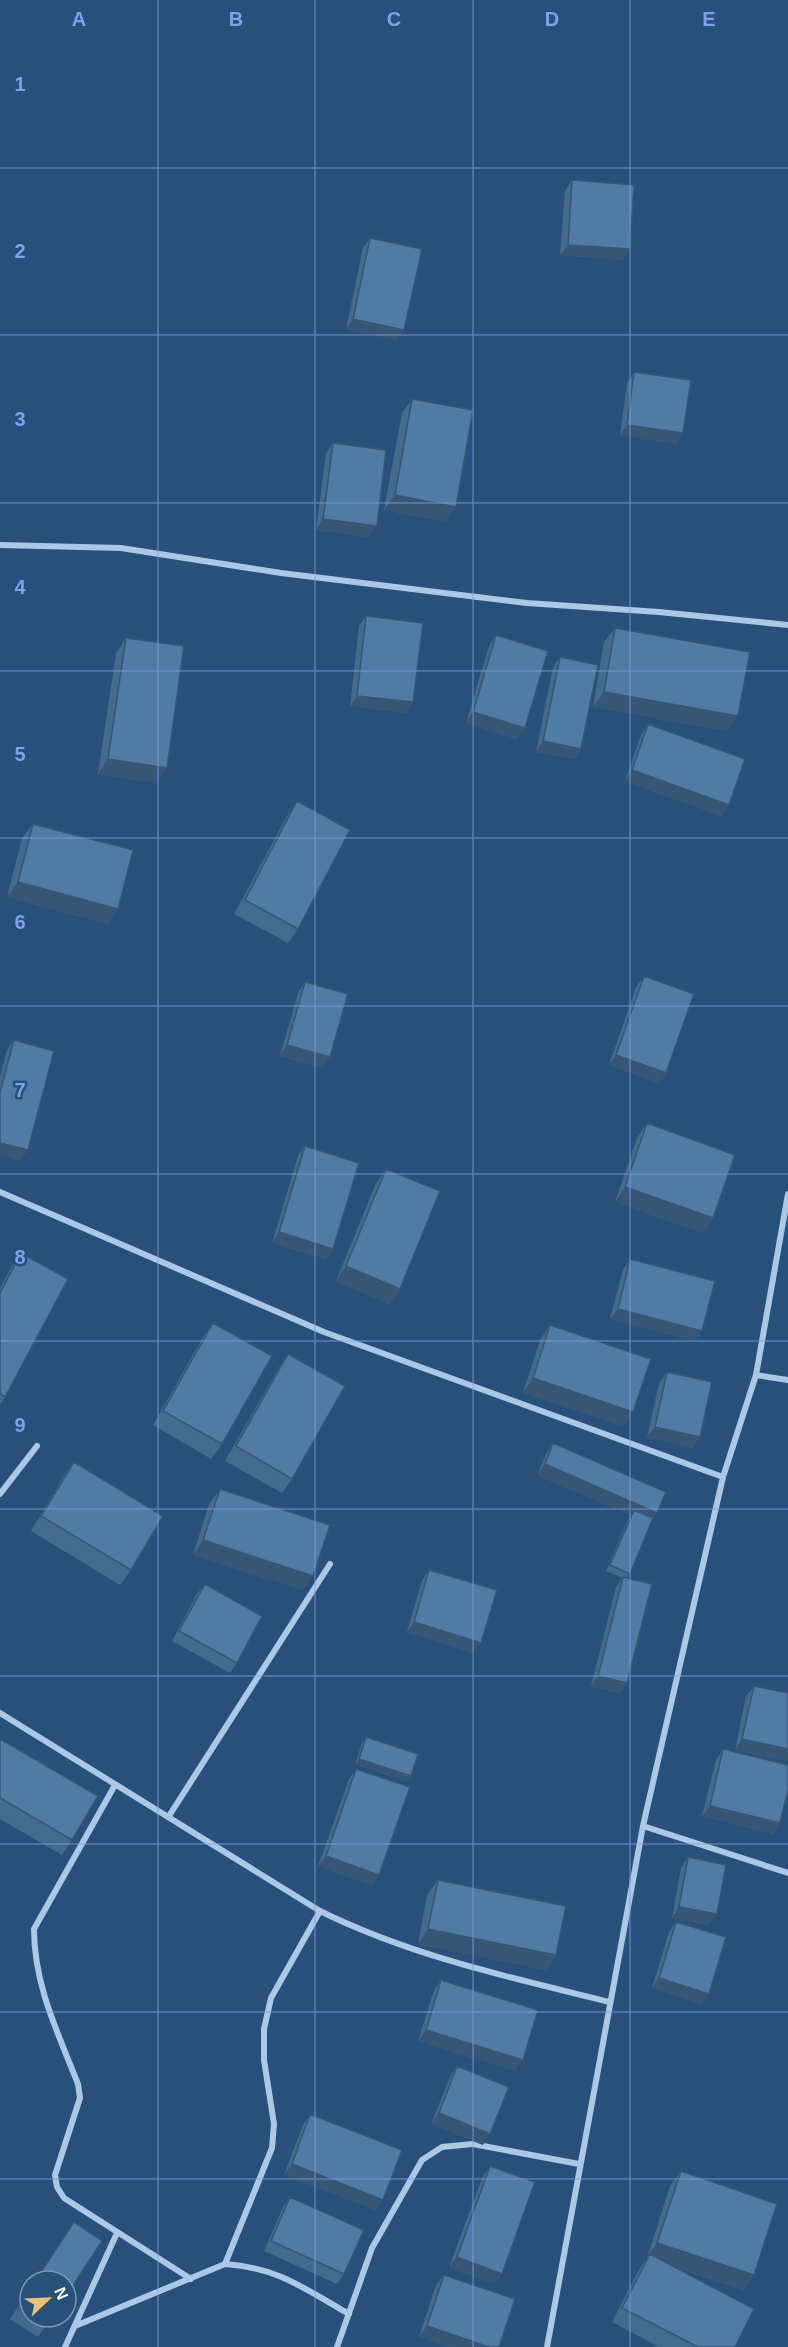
<svg xmlns="http://www.w3.org/2000/svg" width="788" height="2347" viewBox="0 0 788 2347" font-family="Arial,sans-serif">
  <style>
    .lines { fill: none; stroke-linecap: round; stroke-linejoin: round }
    .street { stroke: #abc8e4; stroke-width: 6 }
    .wall { fill: #446a8d }
    .shaded-wall { fill: #375673 }
    .building { fill: #4f7ba4; stroke: #375673; stroke-width: 1.5 }
    .grid { fill: none; stroke: #839eea; stroke-width: 1.5; stroke-opacity: 0.55 }
    .grid-label { font-size: 20px; text-anchor: middle; font-weight: bold; fill: #839eea; stroke: #27517b; stroke-width: 5; stroke-linejoin: round; paint-order: stroke }
  </style>
  <rect width="100%" height="100%" fill="#27517b"/>
  <g class="lines">
    <path class="street" d="M0,545L121,548L281,573L527,603L659,612L788,625
      M0,1192L324,1332L723,1477
      M756,1375L788,1380
      M0,1494L37,1446
      M0,1713L320,1911C411,1956 512,1978 610,2002
      M115,1785L34,1929C34,1985 58,2033 78,2084L80,2098L55,2175L57,2187L64,2198L191,2279
      M169,1816L330,1564
      M643,1826L788,1873
      M225,2264L272,2148L274,2124L264,2060V2029L271,1998L320,1911
      M75,2326L225,2264C279,2268 303,2288 349,2314
      M65,2347L117,2233
      M337,2347L372,2248L422,2160L442,2147L473,2144L579,2164
      M547,2347L643,1826L723,1477L756,1375L788,1194"/>
  </g>
  <path class="wall" d="M572,180L623,260L560,255L565,191Z
    M370,238L397,340L346,329L363,248Z
    M634,372L683,433L676,444L620,435L627,383Z
    M412,399L446,521L384,510L402,413Z
    M333,443L369,537L316,530L326,453Z
    M366,616L406,713L350,706L359,626Z
    M615,628L728,731L593,707L604,642Z
    M496,635L517,739L466,723L489,646Z
    M126,638L157,783L98,774L116,653Z
    M560,657L581,749L574,759L536,752L553,667Z
    M648,724L729,805L722,816L625,781L641,735Z
    M297,801L298,929L288,943L234,914L287,816Z
    M33,824L108,924L7,897L22,838Z
    M644,976L666,1073L659,1083L609,1065L636,987Z
    M305,982L322,1068L280,1056L298,993Z
    M14,1040L20,1161L0,1155V1076L7,1050Z
    M647,1123L713,1218L703,1233L615,1202L637,1138Z
    M305,1146L326,1259L272,1243L298,1156Z
    M386,1169L400,1289L389,1304L336,1281L376,1183Z
    M21,1253L5,1397L0,1405V1288L11,1268Z
    M630,1259L702,1331L694,1341L610,1319L623,1270Z
    M213,1323L222,1444L211,1459L153,1425L203,1337Z
    M550,1325L623,1426L523,1393L540,1340Z
    M288,1354L292,1479L282,1493L225,1461L278,1369Z
    M667,1372L693,1448L647,1437L659,1383Z
    M553,1443L657,1513L653,1518L630,1574L627,1578V1683L619,1693L591,1686L616,1587L623,1578L606,1571L630,1515L537,1475L546,1454Z
    M74,1462L131,1570L120,1585L31,1531L63,1477Z
    M220,1489L303,1590L193,1555L209,1504Z
    M429,1570L474,1653L407,1632L422,1580Z
    M205,1584L237,1663L230,1673L172,1641L197,1594Z
    M754,1686L788,1693V1761L735,1750L746,1696Z
    M366,1737L407,1782L355,1764L362,1743Z
    M0,1739L72,1840L62,1855L0,1819Z
    M723,1749L780,1823L773,1834L702,1816L716,1760Z
    M356,1769L379,1875L372,1885L318,1866L349,1779Z
    M688,1857L709,1925L672,1918L681,1868Z
    M438,1880L556,1955L546,1970L418,1944L427,1895Z
    M676,1922L709,1994L701,2004L652,1988L669,1932Z
    M441,1980L515,2071L418,2041L434,1990Z
    M457,2066L483,2145L431,2124L450,2077Z
    M310,2114L383,2200L376,2210L284,2175L303,2125Z
    M490,2166L494,2284L449,2267L483,2176Z
    M681,2171L754,2275L744,2290L671,2266L735,2347H659L612,2322L639,2269L647,2258L670,2186Z
    M290,2197L344,2274L337,2284L264,2251L283,2207Z
    M444,2275L499,2347H450L419,2337L436,2285Z
    M30,2288V2317H52L38,2337L10,2319Z"/>
  <path class="shaded-wall" d="M568,245L630,249L623,260L560,255Z
    M353,319L404,330L397,340L346,329Z
    M627,425L683,433L676,444L620,435Z
    M395,495L456,507L446,521L384,510Z
    M323,519L377,526L369,537L316,530Z
    M604,692L738,716L728,731L593,707Z
    M357,696L413,702L406,713L350,706Z
    M473,712L525,728L517,739L466,723Z
    M543,741L581,749L574,759L536,752Z
    M108,759L167,768L157,783L98,774Z
    M632,770L729,805L722,816L625,781Z
    M18,882L118,909L108,924L7,897Z
    M287,1045L330,1057L322,1068L280,1056Z
    M616,1055L666,1073L659,1083L609,1065Z
    M0,1143L28,1150L20,1161L0,1155Z
    M625,1187L713,1218L703,1233L615,1202Z
    M279,1232L333,1249L326,1259L272,1243Z
    M346,1266L400,1289L389,1304L336,1281Z
    M618,1309L702,1331L694,1341L610,1319Z
    M533,1378L633,1412L623,1426L523,1393Z
    M655,1427L700,1437L693,1448L647,1437Z
    M545,1464L657,1513L650,1523L634,1510L630,1515L537,1475Z
    M203,1540L313,1576L303,1590L193,1555Z
    M414,1622L481,1643L474,1653L407,1632Z
    M598,1676L627,1683L619,1693L591,1686Z
    M742,1739L788,1749V1761L735,1750Z
    M359,1759L411,1776L407,1782L355,1764Z
    M710,1806L780,1823L773,1834L702,1816Z
    M326,1856L379,1875L372,1885L318,1866Z
    M679,1907L717,1914L709,1925L672,1918Z
    M428,1929L556,1955L546,1970L418,1944Z
    M659,1978L709,1994L701,2004L652,1988Z
    M426,2030L523,2060L515,2071L418,2041Z
    M439,2113L490,2134L483,2145L431,2124Z
    M292,2164L383,2200L376,2210L284,2175Z
    M657,2243L754,2275L744,2290L648,2258L650,2254L647,2258Z
    M457,2257L502,2274L494,2284L449,2267Z
    M427,2326L489,2347H450L419,2337Z"/>
  <path class="building" d="M572,180L634,185L630,249L568,245Z
    M370,238L422,249L404,330L353,319Z
    M634,372L691,380L683,433L627,425Z
    M412,399L473,410L456,507L395,495Z
    M333,443L386,450L377,526L323,519Z
    M366,616L423,623L413,702L357,696Z
    M615,628L750,652L738,716L604,692Z
    M496,635L548,651L525,728L473,712Z
    M126,638L184,646L167,768L108,759Z
    M560,657L598,665L581,749L543,741Z
    M648,724L745,759L729,805L632,770Z
    M297,801L350,830L298,929L245,900Z
    M33,824L133,850L118,909L18,882Z
    M644,976L694,994L666,1073L616,1055Z
    M305,982L348,994L330,1057L287,1045Z
    M14,1040L54,1051L28,1150L0,1143V1092Z
    M647,1123L735,1155L713,1218L625,1187Z
    M305,1146L359,1163L333,1249L279,1232Z
    M386,1169L440,1191L400,1289L346,1266Z
    M21,1253L68,1279L5,1397L0,1394V1293Z
    M630,1259L715,1281L702,1331L618,1309Z
    M213,1323L272,1356L222,1444L163,1411Z
    M550,1325L651,1359L633,1412L533,1378Z
    M288,1354L345,1386L292,1479L236,1446Z
    M667,1372L712,1382L700,1437L655,1427Z
    M553,1443L666,1492L657,1513L545,1464Z
    M74,1462L163,1516L131,1570L41,1516Z
    M220,1489L330,1525L313,1576L203,1540Z
    M634,1510L653,1518L630,1574L610,1565Z
    M429,1570L497,1590L481,1643L414,1622Z
    M623,1577L652,1584L627,1683L598,1676Z
    M205,1584L262,1616L237,1663L179,1631Z
    M754,1686L788,1693V1749L742,1739Z
    M366,1737L418,1754L411,1776L359,1759Z
    M0,1739L98,1796L72,1840L0,1798Z
    M723,1749L788,1765V1790L780,1823L710,1806Z
    M356,1769L410,1787L379,1875L326,1856Z
    M688,1857L726,1865L717,1914L679,1907Z
    M438,1880L566,1906L556,1955L428,1929Z
    M676,1922L726,1937L709,1994L659,1978Z
    M441,1980L538,2010L523,2060L426,2030Z
    M457,2066L509,2087L490,2134L439,2113Z
    M310,2114L402,2150L383,2200L292,2164Z
    M490,2166L535,2182L502,2274L457,2257Z
    M681,2171L777,2204L754,2275L657,2243Z
    M290,2197L364,2230L344,2274L271,2241Z
    M74,2222L102,2241L66,2296V2281H35Z
    M650,2254L754,2309L735,2347H698L622,2308Z
    M444,2275L515,2299L499,2347H489L427,2326Z
    M30,2289V2316L18,2308Z
    M31,2317H52L46,2327Z"/>
  <path class="grid" d="M158,0V2347M315,0V2347M473,0V2347M630,0V2347M0,168H788M0,335H788M0,503H788M0,671H788M0,838H788M0,1006H788M0,1174H788M0,1341H788M0,1509H788M0,1676H788M0,1844H788M0,2012H788M0,2179H788"/>
  <g class="grid-label">
    <text x="79" y="26">A</text>
    <text x="236" y="26">B</text>
    <text x="394" y="26">C</text>
    <text x="552" y="26">D</text>
    <text x="709" y="26">E</text>
    <text x="20" y="91">1</text>
    <text x="20" y="258">2</text>
    <text x="20" y="426">3</text>
    <text x="20" y="594">4</text>
    <text x="20" y="761">5</text>
    <text x="20" y="929">6</text>
    <text x="20" y="1097">7</text>
    <text x="20" y="1264">8</text>
    <text x="20" y="1432">9</text>
  </g>
  <g transform="translate(48 2299) rotate(67)"><circle r="28" fill="#27517b" stroke="#7d97b0" stroke-width="1.5"/>
  <path d="M0-4.5L10 22L0 15L-10 22Z" fill="#ecc171"/>
  <text y="-9" font-size="16" font-weight="bold" text-anchor="middle" fill="#ffffff">N</text>
  </g>
</svg>
